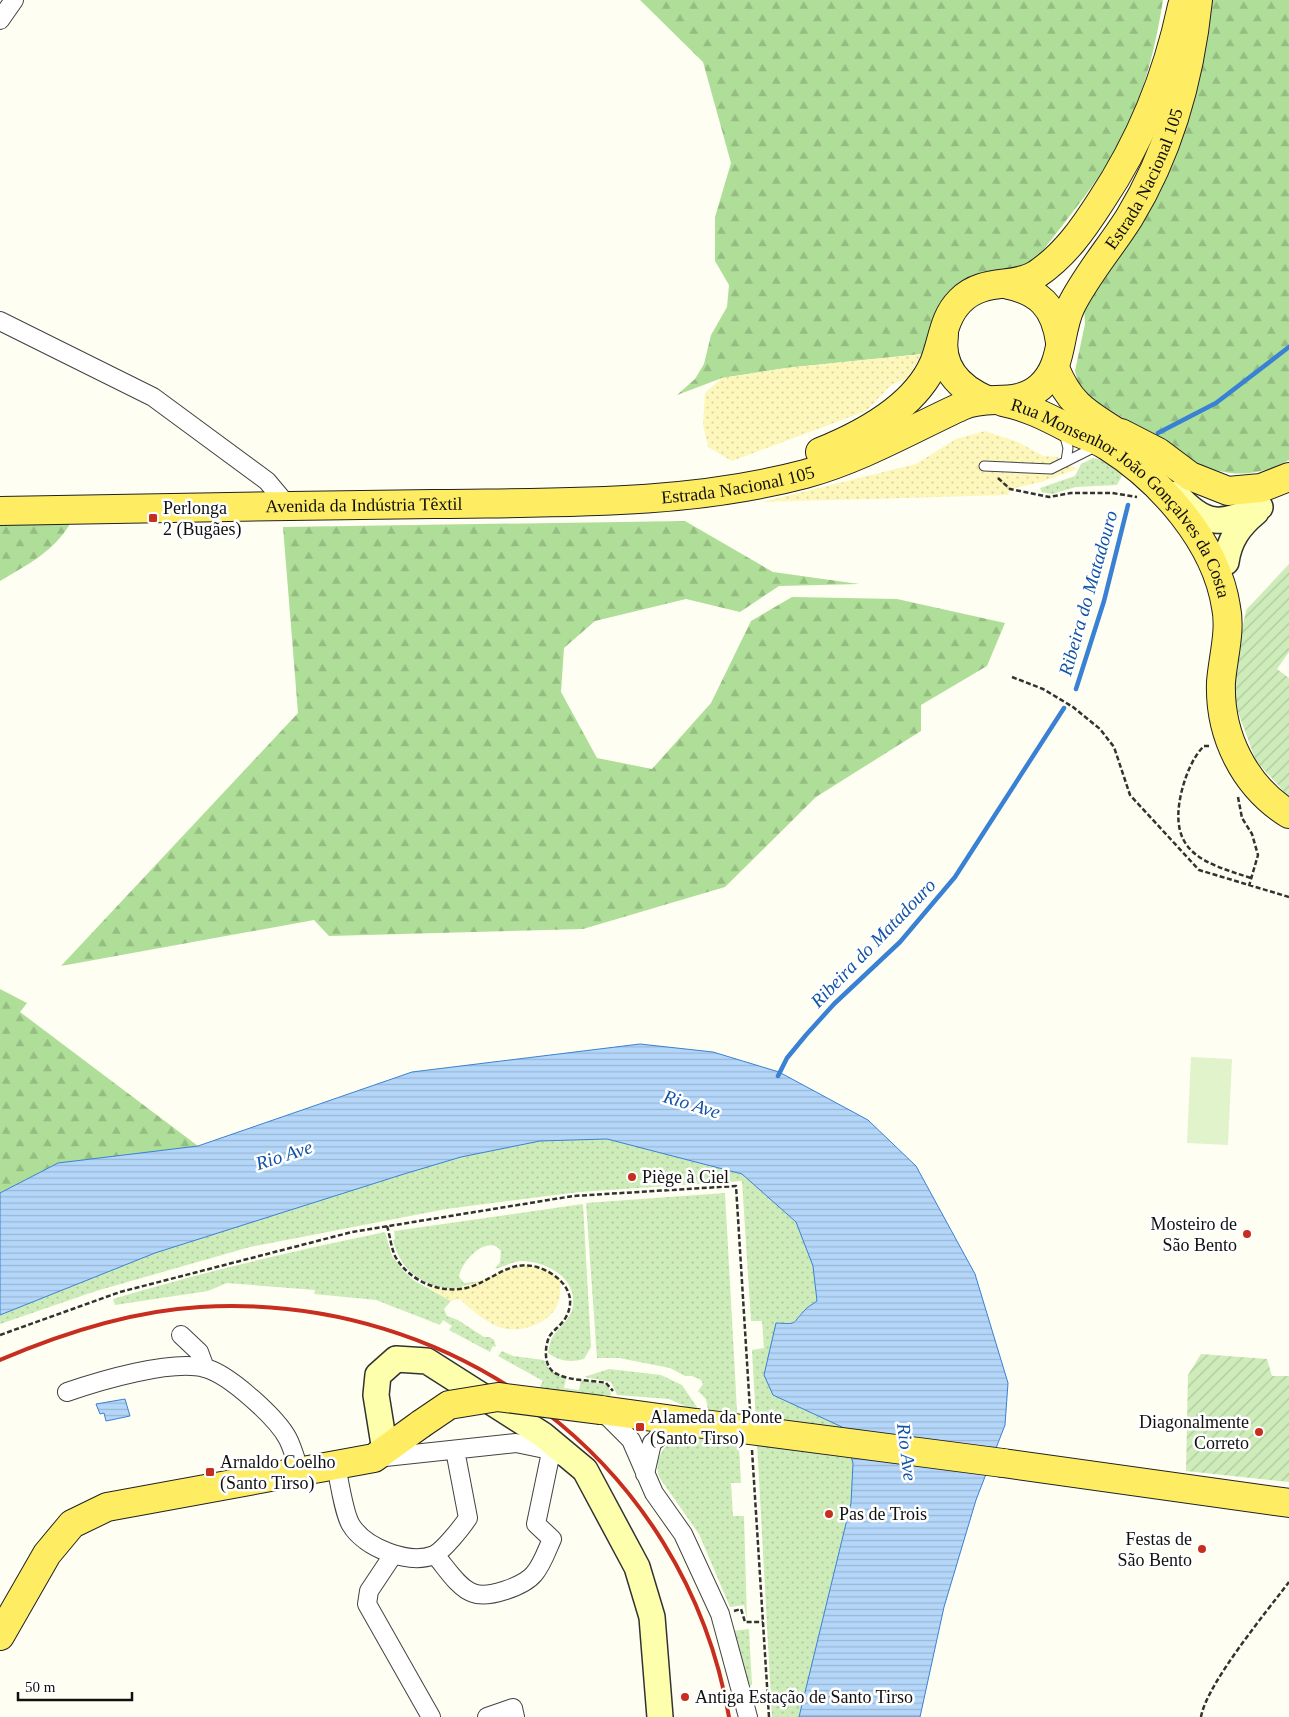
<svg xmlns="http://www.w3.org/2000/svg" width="1289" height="1717" viewBox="0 0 1289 1717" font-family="Georgia,serif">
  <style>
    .grass { fill: url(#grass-dots) }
    .forest { fill: url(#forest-firs) }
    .sand { fill: url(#sand-dots) }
    .garden { fill: url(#garden-furrows) }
    .pitch { fill: #e0f3cb }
    .water { fill: url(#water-rules); stroke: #3881d4 }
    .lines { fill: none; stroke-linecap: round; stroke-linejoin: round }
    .stream { stroke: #3881d4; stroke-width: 4.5 }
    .lane-casing { stroke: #434343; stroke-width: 11 }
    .street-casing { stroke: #434343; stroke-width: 20 }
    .secondary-casing { stroke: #323232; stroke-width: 28 }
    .primary-casing { stroke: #212121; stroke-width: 30 }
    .path { stroke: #323232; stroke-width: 2.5; stroke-dasharray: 5 2.5; stroke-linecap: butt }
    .lane { stroke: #fff; stroke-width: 9 }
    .street { stroke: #fff; stroke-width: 18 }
    .secondary { stroke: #fdffad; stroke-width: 25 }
    .primary { stroke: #feed63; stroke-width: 28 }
    .rail { stroke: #c72e20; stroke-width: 4 }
    .primary-bridge-casing { stroke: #212121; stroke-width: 30; stroke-linecap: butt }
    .primary-bridge { stroke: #feed63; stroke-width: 28 }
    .poi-dot { fill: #c72e20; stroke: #fff; stroke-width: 2 }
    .labels { text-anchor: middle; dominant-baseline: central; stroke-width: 5; stroke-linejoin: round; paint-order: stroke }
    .street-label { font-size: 18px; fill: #101010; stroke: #fff }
    .poi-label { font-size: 18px; fill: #101010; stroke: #fff; text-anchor: start }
    .water-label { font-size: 19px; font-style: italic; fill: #1253a8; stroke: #fff }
  </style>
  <defs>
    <pattern id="grass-dots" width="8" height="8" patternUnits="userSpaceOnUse" patternTransform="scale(1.25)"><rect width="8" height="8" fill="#cdecb9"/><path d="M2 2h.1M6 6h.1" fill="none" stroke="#afc99e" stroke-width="1.8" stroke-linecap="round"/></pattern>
    <pattern id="forest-firs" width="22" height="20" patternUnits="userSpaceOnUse" patternTransform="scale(1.25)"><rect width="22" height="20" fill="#aede98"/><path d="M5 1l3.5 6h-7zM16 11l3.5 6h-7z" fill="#95bd82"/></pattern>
    <pattern id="sand-dots" width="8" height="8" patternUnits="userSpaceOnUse" patternTransform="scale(1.25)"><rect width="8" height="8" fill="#fdf7bc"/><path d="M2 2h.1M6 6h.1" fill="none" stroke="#d8d3a1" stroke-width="1.8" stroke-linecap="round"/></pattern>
    <pattern id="garden-furrows" width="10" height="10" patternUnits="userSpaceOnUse" patternTransform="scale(1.25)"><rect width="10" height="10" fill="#cdecb9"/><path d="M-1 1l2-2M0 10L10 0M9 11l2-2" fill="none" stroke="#afc99e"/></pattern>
    <pattern id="water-rules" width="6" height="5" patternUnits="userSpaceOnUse" patternTransform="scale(1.25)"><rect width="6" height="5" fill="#b4d6f9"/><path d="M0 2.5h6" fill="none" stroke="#9ab7d4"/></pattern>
  </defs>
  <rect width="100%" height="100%" fill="#fffef2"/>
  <path class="grass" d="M1093,458L1099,459L1123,474L1117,485L1076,487L1052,494L1042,492L1040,488L1075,476L1081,464Z
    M607,1139L742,1174L796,1222L813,1266L817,1301C813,1304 807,1307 804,1311C791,1325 798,1324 776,1323L773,1395L842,1427L853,1463L851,1503L799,1717H772L752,1350L764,1348L762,1321H751L742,1181L579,1192L446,1209L250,1247L96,1291L0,1324V1315L155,1253L404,1174L461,1157L540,1141Z
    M725,1193L741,1483H731L733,1516H744L747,1620L744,1605L730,1607L699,1534L659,1477C650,1443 689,1430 712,1414L708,1410L706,1399L698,1391L703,1384L701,1380L692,1376H685L670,1368L619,1358H597L586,1203Z
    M583,1204L591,1347L584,1359C570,1363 559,1361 548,1353C549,1348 550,1342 552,1338C559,1326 571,1320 573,1306C577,1277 545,1261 521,1261C512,1262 503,1267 495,1269L500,1262L501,1251C488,1233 461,1261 459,1277L464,1283L482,1281C471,1284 458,1289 447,1288C420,1285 399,1267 393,1240L395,1239L394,1231Z
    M385,1232L392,1256L402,1269L413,1280L451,1301L444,1309L447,1316L458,1320L484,1337H490L494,1340L496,1347L493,1346L490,1352L449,1330L452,1326L443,1320L440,1325L376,1300L314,1294L315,1290L227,1283L208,1291L115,1305L113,1299C203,1272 293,1251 385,1232Z
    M502,1351L513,1356L544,1360L549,1370L566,1378L564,1388L579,1390L581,1380L608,1385L611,1394L608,1399L537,1392L543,1381L498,1356Z
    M609,1369L661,1375L682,1385L701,1413L669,1399L617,1395L611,1382L584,1377Z
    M749,1629L752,1685L747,1686L733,1631Z"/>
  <path class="forest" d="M640,0H1163C1156,45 1145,90 1125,131C1107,172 1066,220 1038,257C1019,271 1006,267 984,273C974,276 966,281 958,288C933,310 932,325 922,354L786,368L722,378L677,395L695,379L704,364L711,335L727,307L729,285L715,261V217L731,163L703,62Z
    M1206,0H1289V460C1258,477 1229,478 1197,463L1089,397L1078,382L1075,371L1085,324L1084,307L1133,231Z
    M685,521L773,572L859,584L779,586L740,612L686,599L595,621L564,648L561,692L597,758L652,769L711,703L751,621L792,597L897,599L1005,623L987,666L921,705V731L816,797L725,887L583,929L329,936L314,920L61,966L298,713L283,527Z
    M71,522C55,551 27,565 0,581V525Z
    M0,989L27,1003L20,1012L198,1146L58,1163L0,1193Z"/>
  <path class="sand" d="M922,354L907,379L892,384L866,411L732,461L708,447L703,424L705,393L722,378L786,368Z
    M985,431L1018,442L1043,456L1057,457L1077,469L1041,482L1011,489L1008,495L762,502L916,464L956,439Z
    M530,1265L547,1270L561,1279C560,1286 561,1299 557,1306C548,1324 521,1333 502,1328C490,1325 468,1308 460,1299L451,1301L426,1286C475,1298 486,1268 530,1265Z"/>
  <path class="garden" d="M1289,564V652L1277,669L1289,678V797L1256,761L1230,690L1246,610Z
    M1201,1354L1267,1359L1272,1376H1289V1482L1186,1471L1188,1375Z"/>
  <path class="pitch" d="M1191,1057L1232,1059L1228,1145L1187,1143Z"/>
  <path class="water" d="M640,1044L713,1052L779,1072L868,1120L916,1166L975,1274L1008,1383L1005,1425L976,1500L944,1607L920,1717H799L851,1503L853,1463L842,1427L773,1395L764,1375L776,1323C798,1324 791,1325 804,1311C807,1307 813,1304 817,1301L813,1266L796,1222L742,1174L607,1139L540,1141L461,1157L404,1174L155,1253L0,1315V1193L58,1163L198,1146L412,1072Z
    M125,1399L130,1416L106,1421L104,1413L100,1414L96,1404Z"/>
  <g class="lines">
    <path class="stream" d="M1158,433L1216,403L1289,347
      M1076,689L1104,601L1128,505
      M778,1076L787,1058L806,1035L834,1004L900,942L955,877L1064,708"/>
    <defs>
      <path id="lane" d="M1064,433L1068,448L1066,461
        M984,466L1051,469L1095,447"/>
      <path id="street" d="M0,20L14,0
        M0,321L153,397L267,481L288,506
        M181,1335L199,1352L205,1368
        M67,1392C99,1381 172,1359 205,1368C229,1374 277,1418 288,1439C293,1449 296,1461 300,1472
        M601,1410L631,1440L654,1493L683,1534L720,1614L748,1717
        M376,1458L516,1443L545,1449L562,1456
        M336,1465C339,1480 344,1514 351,1525C365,1548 409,1565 434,1555C443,1551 462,1527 468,1518L455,1450
        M645,1474L652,1443L678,1421
        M393,1555L369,1591L367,1604L431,1717
        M435,1555C445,1566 458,1588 473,1593C488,1599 524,1586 534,1574C542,1565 547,1550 552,1539L536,1524L551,1452
        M487,1717L513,1708L515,1717"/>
      <path id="secondary" d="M1176,494C1206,528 1222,525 1260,507
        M1226,562C1229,540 1239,526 1256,512
        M385,1451L376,1395L378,1375L396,1359L427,1361L543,1435L585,1470L637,1567L652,1617L660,1717"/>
      <g id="primary">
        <path d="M1005,284C1039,291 1055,306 1060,342"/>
        <path d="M944,335C939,367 959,388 987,400"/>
        <path d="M1055,368C1074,415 1097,416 1135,445"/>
        <path id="s1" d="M1003,402C1027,407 1045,416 1066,427C1079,434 1095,438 1107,446C1161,480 1216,542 1226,607C1231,631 1223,657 1221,682C1219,735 1244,786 1289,814"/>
        <path d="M1121,433L1158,452L1190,476L1228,491L1261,488L1289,477"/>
        <path d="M820,452C862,435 915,407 934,363C943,341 943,318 960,301C983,277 1016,289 1037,274C1065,255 1083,229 1101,201C1141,141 1167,77 1182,6"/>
        <path id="s2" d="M0,511C144,508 289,506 433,504C557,502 684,506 805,474C860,459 910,430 962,406C988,394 1016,408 1040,387C1064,366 1058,333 1071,306C1087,274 1110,248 1129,218C1170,151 1190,78 1198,0"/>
        <path d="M601,1410L696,1423"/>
        <path d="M1003,1463L1289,1503"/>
        <path d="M0,1636L47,1554L72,1524L107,1507L374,1458L421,1424"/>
      </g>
    </defs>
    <use href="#lane" class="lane-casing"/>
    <use href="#street" class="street-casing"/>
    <use href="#secondary" class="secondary-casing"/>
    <use href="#primary" class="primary-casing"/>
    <path class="path" d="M998,478L1010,489L1049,497L1071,493H1112L1137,497
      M1012,677L1043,689L1073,707L1100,729L1114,747L1130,795L1199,870L1289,897
      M1209,746H1204C1192,758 1185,777 1181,794C1168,853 1204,863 1251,878
      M1238,797L1242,818L1252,834L1258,855L1249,886
      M387,1226C390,1236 391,1247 395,1256C408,1280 439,1294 466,1288C492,1282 508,1259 537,1267C559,1274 579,1293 566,1317C562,1325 553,1330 549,1337C544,1349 544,1369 557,1374C570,1381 591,1380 606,1383L613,1391
      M0,1335L120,1292L352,1232L573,1196L736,1186L750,1410
      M752,1450L769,1717
      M734,1611L741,1609L745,1622H763
      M1201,1717C1206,1685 1267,1611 1289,1582"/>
    <use href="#lane" class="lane"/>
    <use href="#street" class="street"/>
    <use href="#secondary" class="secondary"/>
    <use href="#primary" class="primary"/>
    <path class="rail" d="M0,1360C63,1333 132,1311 200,1307C455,1292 685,1462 729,1717"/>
    <defs>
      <path id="primary-bridge" d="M696,1423L1003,1463
        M421,1424L449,1405L498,1397L601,1410"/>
    </defs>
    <use href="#primary-bridge" class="primary-bridge-casing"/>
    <use href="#primary-bridge" class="primary-bridge"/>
  </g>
  <g class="poi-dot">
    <rect x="148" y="513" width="10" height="10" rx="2.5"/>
    <circle cx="632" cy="1177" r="5"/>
    <circle cx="1247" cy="1234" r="5"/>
    <rect x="635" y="1422" width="10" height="10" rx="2.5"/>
    <circle cx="1259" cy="1432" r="5"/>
    <rect x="205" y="1467" width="10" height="10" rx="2.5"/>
    <circle cx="829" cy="1514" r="5"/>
    <circle cx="1202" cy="1549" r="5"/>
    <circle cx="685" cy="1697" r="5"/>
  </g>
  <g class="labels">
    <g class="street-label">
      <text stroke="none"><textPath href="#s2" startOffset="1296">Estrada Nacional 105</textPath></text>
      <text stroke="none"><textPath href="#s2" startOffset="739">Estrada Nacional 105</textPath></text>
      <text stroke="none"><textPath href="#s1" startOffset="159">Rua Monsenhor João Gonçalves da Costa</textPath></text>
      <text stroke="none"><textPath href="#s2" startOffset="364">Avenida da Indústria Têxtil</textPath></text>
    </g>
    <g class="poi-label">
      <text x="163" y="508">Perlonga<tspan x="163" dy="21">2 (Bugães)</tspan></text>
      <text x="642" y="1177">Piège à Ciel</text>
      <text x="1237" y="1224" text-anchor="end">Mosteiro de<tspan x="1237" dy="21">São Bento</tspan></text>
      <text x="650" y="1417">Alameda da Ponte<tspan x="650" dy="21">(Santo Tirso)</tspan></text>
      <text x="1249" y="1422" text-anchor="end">Diagonalmente<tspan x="1249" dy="21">Correto</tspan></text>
      <text x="220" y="1462">Arnaldo Coelho<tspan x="220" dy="21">(Santo Tirso)</tspan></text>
      <text x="839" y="1514">Pas de Trois</text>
      <text x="1192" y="1539" text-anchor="end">Festas de<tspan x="1192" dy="21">São Bento</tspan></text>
      <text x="695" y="1697">Antiga Estação de Santo Tirso</text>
    </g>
    <g class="water-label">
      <text transform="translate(1088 593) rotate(-74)">Ribeira do Matadouro</text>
      <text transform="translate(873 943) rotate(-46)">Ribeira do Matadouro</text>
      <text transform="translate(692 1104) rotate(17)">Rio Ave</text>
      <text transform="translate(284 1155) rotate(-18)">Rio Ave</text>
      <text transform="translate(907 1452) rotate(83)">Rio Ave</text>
    </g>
  </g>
  <path d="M18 1692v8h114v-8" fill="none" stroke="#101010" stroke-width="2.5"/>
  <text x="25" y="1692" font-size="15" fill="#101010" stroke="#ffffff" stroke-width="4" paint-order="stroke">50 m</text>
</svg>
